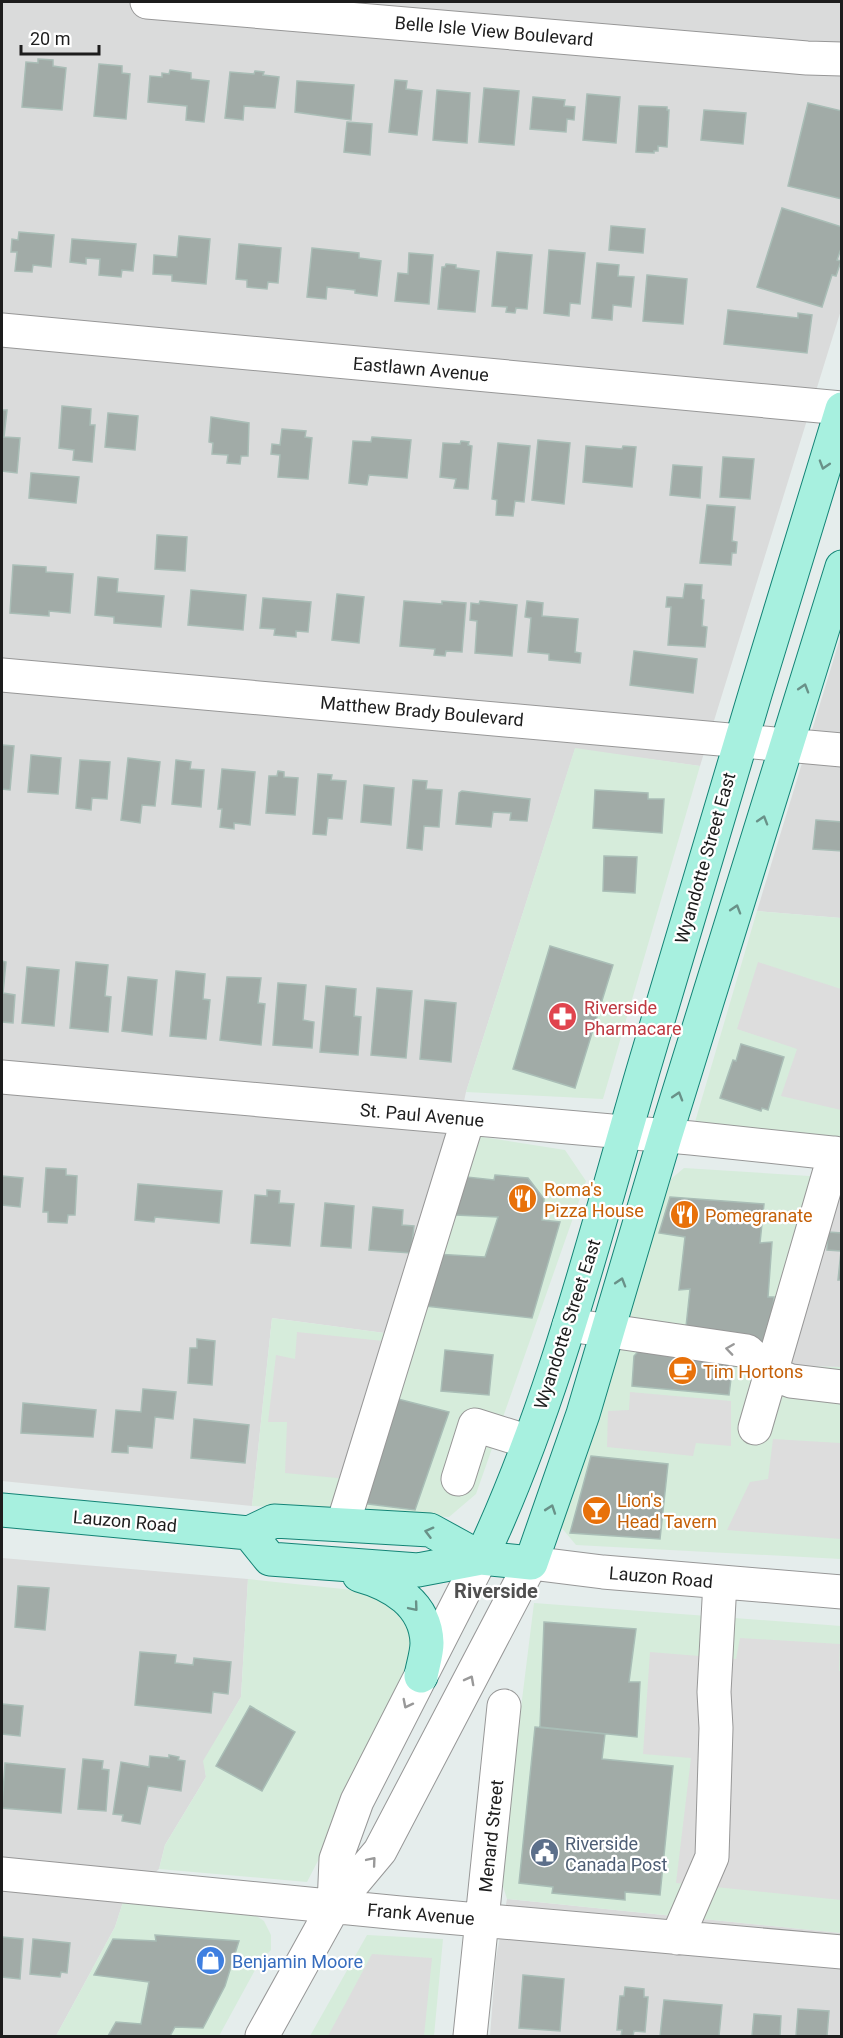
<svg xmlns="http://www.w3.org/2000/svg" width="843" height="2038" viewBox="0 0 843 2038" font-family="Roboto,sans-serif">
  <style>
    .residential { fill: #dadbdb }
    .commercial { fill: #d6ecdb }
    .parking { fill: #ddd }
    .building { fill: #a1aba7; stroke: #a9bdb6; stroke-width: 1.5 }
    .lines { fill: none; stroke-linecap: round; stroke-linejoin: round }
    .minor-casing { stroke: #979797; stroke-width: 35 }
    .major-casing { stroke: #138476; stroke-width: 35 }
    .minor { stroke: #fff; stroke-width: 33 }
    .major { stroke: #a7f0df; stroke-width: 33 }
    .oneway { stroke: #699188 }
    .oneway2 { stroke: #999 }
    .labels { text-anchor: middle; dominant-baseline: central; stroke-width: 4.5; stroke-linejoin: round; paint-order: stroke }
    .street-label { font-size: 18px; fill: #1d1d1d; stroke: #fff }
    .health-label { font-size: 18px; fill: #be3a42; stroke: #fff; text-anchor: start }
    .food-label { font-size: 18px; fill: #c56008; stroke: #fff; text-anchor: start }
    .service-label { font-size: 18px; fill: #4e5e75; stroke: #fff; text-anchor: start }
    .shop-label { font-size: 18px; fill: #366cbe; stroke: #fff; text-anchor: start }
    .neighbourhood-label { font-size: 20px; font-weight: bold; fill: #505050; stroke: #fff }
  </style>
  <rect width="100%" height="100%" fill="#e5edec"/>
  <path class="residential" d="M2,2H841V310L700,766L575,749L466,1092L457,1133L392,1334L272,1318L252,1506L2,1481Z
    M841,635V918L757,911Z
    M841,1180V1367L789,1366Z
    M2,1558L248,1579L241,1697L204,1761L206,1777L165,1845L159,1869L123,1902L115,1927L56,2036H2Z
    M507,1899L841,1933V2036H490L496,1958Z"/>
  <path class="commercial" d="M575,748L700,766L603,1099L466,1092Z
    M757,911L841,918V1140L695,1122Z
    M457,1133L565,1150L586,1181L476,1494L449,1517L252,1506L272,1318L392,1334Z
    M684,1168L841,1178L789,1366L841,1367V1559L576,1545L561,1527L671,1179Z
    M248,1579L382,1593L417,1627L413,1676L307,1882L159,1869L165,1845L206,1777L203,1761L241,1697Z
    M534,1603L841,1626V1933L507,1899L500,1877Z
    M123,1902L255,1915L264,1921L271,1935V1950L260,1961L219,2036H56L115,1927Z
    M367,1935L443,1939L434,2036H310Z"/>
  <path class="parking" d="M758,962L841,989V1110L781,1096L797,1049L737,1029Z
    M297,1332L383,1341L348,1479L285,1473L287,1422H268L276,1355L295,1359Z
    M630,1392L731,1401V1446L696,1443L693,1456L607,1447L608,1411L629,1410Z
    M841,1431V1539L727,1530L750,1482L768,1479L773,1439L840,1443Z
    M740,1638L840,1644L839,1671H842L841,1900L676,1883L691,1758L643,1754L650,1652L736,1659Z
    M372,1954L432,1958L424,2036H328Z"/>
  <path class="building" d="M38,59L53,60V66L66,68L62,110L22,107L26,62L38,63Z
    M99,64L122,66V73L130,74L126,119L94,116Z
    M170,70L191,73V79L209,81L204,122L186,120L187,106L148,102L150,76L162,77V73L169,74Z
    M255,71L264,72L263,75L279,77L275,108L244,106L243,120L225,118L230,72L254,74Z
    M395,80L407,81L406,89L422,91L417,135L389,132Z
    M297,81L354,85L351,120L295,112Z
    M484,88L519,91L514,145L479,142Z
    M437,90L470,93L467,143L433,140Z
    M587,94L620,97L616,143L583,140Z
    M533,97L565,100L564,106L575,107L574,120L567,119L566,132L530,129Z
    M808,103L842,111V199L788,186Z
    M639,106L667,107V110H669L667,147L658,146V151H654V153L636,152Z
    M704,110L746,113L743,144L701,140Z
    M347,122L372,124L370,155L344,152Z
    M782,208L842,227V246L837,260L841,261L836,276L832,275L822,307L757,287Z
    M611,226L645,229L643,253L609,250Z
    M19,232L54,235L51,267L33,265L32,272L15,271L17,252H11L12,239L18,240Z
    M179,236L210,239L206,284L172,281V275L153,274L154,255L177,257Z
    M72,239L136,244L133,271L122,270L121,277L99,275L100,259L86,258V264L70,262Z
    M239,244L281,248L278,283L268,282L267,289L247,287V280L236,279Z
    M312,248L359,253V258L381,261L377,296L355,293V290L327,287L326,299L307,297Z
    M549,250L585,253L580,304L570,303L569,316L544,313Z
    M497,252L532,255L527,309L516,308L515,313L506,312L507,307L492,306Z
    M409,253L433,255L429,304L395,301L398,273L408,274Z
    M597,263L619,265L618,276L634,277L631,307L613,305L612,320L592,318Z
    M446,264L456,265V268L479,271L475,312L438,309L442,267H445Z
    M647,275L687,279L683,324L643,321Z
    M728,310L798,318V313L812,315L807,353L724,344Z
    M62,406L91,409L90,425H95L92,462L73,460L74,450L59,448Z
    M2,410H7L4,437L20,438L17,473L2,471Z
    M108,413L138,416L135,450L105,447Z
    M211,417L249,423L248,456H241L240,464L227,463L228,455L212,454L213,443L209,442Z
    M282,429L306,431L305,437L312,438L308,479L278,477L280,455L271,454L272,444L280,445Z
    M372,437L411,440L407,478L369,475L367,485L349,483L353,441L371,442Z
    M538,440L570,443L564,504L532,500Z
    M461,441L469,442L468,445L472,446L468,489L454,488L456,479L440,477L443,443L460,444Z
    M498,443L530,446L524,502L515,501L513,516L496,515L497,500L492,499Z
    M586,446L622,449L623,446L636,447L632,487L583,482Z
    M723,457L754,459L750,499L720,497Z
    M673,465L702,467L700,498L670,495Z
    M31,473L79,477L76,503L29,498Z
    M707,505L735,507L732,541L737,542L736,553H732L731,565L700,563Z
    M157,535L187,537L185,571L155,569Z
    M13,565L46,567V572L73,574L70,613L49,611V616L10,613Z
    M98,577L118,579L117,592L164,596L161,627L114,623V617L95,615Z
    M685,584L702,585L701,599L704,600L702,626L707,627L705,647L668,645L671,607H666L667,597L683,598Z
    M191,590L246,595L243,630L188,625Z
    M337,594L364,597L359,643L332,640Z
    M263,598L311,602L308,632L296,631V637L274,635L275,629L260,628Z
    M404,601L442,604V601L466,603L462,652L446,651L445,656L434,655L435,649L400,646Z
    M480,601L517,605L512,656L475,653L477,621L470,620L471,603L479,604Z
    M527,601L543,603L542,616L578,619L575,652L581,653L580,663L549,660V654L528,652L531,618L525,617Z
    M634,651L697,659L693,693L630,685Z
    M2,745L14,746L10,790L2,789Z
    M31,755L61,758L58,794L28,792Z
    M128,758L160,762L155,806L142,805L140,823L121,820Z
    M80,760L110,762L107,799L92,798L91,810L76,808Z
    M176,760L191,762L190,769L204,770L201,807L172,804Z
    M222,769L255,772L250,825L234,823V829L220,827L222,809H218Z
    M278,771L284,772V777L298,778L295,815L266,813L269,776H277Z
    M318,774L332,775L331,780L346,781L342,819L328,818L326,835L313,834Z
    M413,780L427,781L426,789L442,790L439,827L424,826L422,850L407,848Z
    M364,785L394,788L391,825L361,822Z
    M595,790L648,793V799H664L662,833L593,828Z
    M462,791L530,799L527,821L510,820L511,813L493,812L491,827L456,824L459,793Z
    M816,820L842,822V851L813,849Z
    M604,856L637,857L635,893L603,891Z
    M550,946L613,965L575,1088L513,1069Z
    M2,961L6,962L3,993L15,995L13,1023L2,1022Z
    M76,962L108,965L105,996L111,997L108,1032L70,1028Z
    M27,967L59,970L54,1026L22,1023Z
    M176,971L205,974L203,999L210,1000L206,1039L170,1036Z
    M128,977L157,980L152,1035L122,1031Z
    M227,977L261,978L258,1003L265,1004L261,1045L220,1040Z
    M278,983L306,985L303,1020L314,1022L312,1048L273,1045Z
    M326,986L356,989L354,1016L361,1017L358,1055L320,1052Z
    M377,988L412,991L406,1058L371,1055Z
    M425,1000L456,1003L451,1062L420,1059Z
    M741,1044L784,1057L768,1110L762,1108L761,1111L720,1098L733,1060L736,1061Z
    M46,1168L66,1169V1175L77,1176L75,1215H68L67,1223L48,1222V1212H43Z
    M495,1175L528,1178L544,1199L542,1220L560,1222L532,1318L417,1305L436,1254L485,1257L498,1217L456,1215L458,1176L494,1180Z
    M2,1176L23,1178L20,1207L2,1205Z
    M138,1184L222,1191L219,1223L155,1217L154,1222L135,1220Z
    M267,1190L280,1191L279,1203L294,1204L290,1246L251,1243L255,1195L267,1196Z
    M670,1197L764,1204L760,1243L772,1242L768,1297H774L769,1345L685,1336L690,1289L679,1290L685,1237L659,1233Z
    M325,1203L354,1206L351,1248L321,1246Z
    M373,1207L403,1210L402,1225L414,1226L411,1253L369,1250Z
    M828,1232L842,1233V1280H838L841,1251L827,1250Z
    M197,1339L215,1341L212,1385L188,1383L190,1348H197Z
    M644,1345L734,1354L729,1395L632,1386L634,1356Z
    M445,1350L493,1355L489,1395L441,1391Z
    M143,1389L176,1392L173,1419L155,1417L152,1448L128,1446V1453L112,1452L116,1410L141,1412Z
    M394,1398L449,1412L415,1510L361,1503Z
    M23,1403L96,1410L93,1437L21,1433Z
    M194,1419L249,1425L245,1463L191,1458Z
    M591,1456L668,1464L660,1539L570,1533Z
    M18,1586L49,1588L45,1630L15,1627Z
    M544,1622L636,1629L629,1682H640L637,1737L540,1727Z
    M140,1652L176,1655L175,1663L193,1665L194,1658L231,1662L228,1694L213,1692L211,1713L135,1705Z
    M2,1704L23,1706L20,1736L2,1734Z
    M250,1706L295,1732L262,1791L216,1766Z
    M535,1727L605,1734L602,1759L673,1766L660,1895L625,1892V1900L552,1893L553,1887L519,1883Z
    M169,1755L179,1757L178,1760L185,1761L181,1791L148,1786L140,1824L122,1821L123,1815L113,1814L121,1762L149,1767L150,1756L169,1758Z
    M83,1759L103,1761L102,1769L109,1770L106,1811L78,1809Z
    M5,1763L65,1769L61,1813L2,1808Z
    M155,1935L239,1941L225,1986L203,2028L175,2027L170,2036H108L116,2022L141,2024L149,1982L94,1975L113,1939L156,1941Z
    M2,1937L23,1939L20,1979L2,1977Z
    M33,1939L70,1943L67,1973L61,1972L60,1977L30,1974Z
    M523,1975L564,1979L560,2031L519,2028Z
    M625,1987L644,1989V1997H648L645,2032L634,2031L633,2036H621L622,2030H617L620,1996H624Z
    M664,2000L722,2005L719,2036H660Z
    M798,2009L829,2011L827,2036H796Z
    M754,2014L781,2016L780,2036H752Z"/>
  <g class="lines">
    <defs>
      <path id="minor" d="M147,2L807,58L842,59
        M2,330L842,408
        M2,675L842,750
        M2,1077L691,1138L842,1154
        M569,1325L747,1351L771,1373L791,1381L842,1387
        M755,1428L835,1153
        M458,1479L475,1425L529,1442
        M343,1524L468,1119
        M2,1874L400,1913L842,1952
        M334,1906L336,1859L357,1801L481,1558
        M677,1938L712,1857L716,1728L714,1692L720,1582
        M262,2036L334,1906L380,1851L531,1563L603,1572L842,1592
        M470,2036L504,1706"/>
      <path id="major" d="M2,1510L249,1533L274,1521L430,1530L481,1558
        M249,1533L270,1559L418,1570L481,1558L531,1563L583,1414L665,1137L842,567
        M481,1558C555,1401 596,1230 645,1064C709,845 775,627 842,409
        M359,1575C392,1584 426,1604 427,1643C427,1653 423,1665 421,1676"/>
    </defs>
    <use href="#minor" class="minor-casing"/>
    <use href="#major" class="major-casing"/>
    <use href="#minor" class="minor"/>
    <use href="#major" class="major"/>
  </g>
  <defs><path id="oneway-chevron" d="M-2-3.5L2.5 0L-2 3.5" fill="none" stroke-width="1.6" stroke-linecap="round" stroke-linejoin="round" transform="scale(1.5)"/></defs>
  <g class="oneway">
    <use href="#oneway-chevron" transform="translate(824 465) rotate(107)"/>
    <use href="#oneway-chevron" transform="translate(804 688) rotate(-73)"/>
    <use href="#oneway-chevron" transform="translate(763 820) rotate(-73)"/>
    <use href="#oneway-chevron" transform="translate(736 909) rotate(-73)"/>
    <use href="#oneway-chevron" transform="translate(678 1096) rotate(-73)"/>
    <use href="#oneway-chevron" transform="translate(621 1282) rotate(-73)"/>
    <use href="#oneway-chevron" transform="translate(551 1509) rotate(-71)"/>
    <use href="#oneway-chevron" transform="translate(429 1532) rotate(-165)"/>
    <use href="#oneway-chevron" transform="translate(414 1607) rotate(50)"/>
  </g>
  <g class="oneway2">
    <use href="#oneway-chevron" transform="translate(730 1349) rotate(-172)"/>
    <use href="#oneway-chevron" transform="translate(470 1680) rotate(-62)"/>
    <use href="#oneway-chevron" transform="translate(407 1704) rotate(117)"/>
    <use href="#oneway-chevron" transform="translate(372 1861) rotate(-50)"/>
  </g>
  <defs>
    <symbol id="pharmacy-disc" viewBox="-11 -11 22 22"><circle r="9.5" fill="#e0444e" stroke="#fff"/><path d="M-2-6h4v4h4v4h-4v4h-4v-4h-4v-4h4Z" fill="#fff"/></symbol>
    <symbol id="restaurant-disc" viewBox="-11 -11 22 22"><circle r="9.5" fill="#e8710a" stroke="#fff"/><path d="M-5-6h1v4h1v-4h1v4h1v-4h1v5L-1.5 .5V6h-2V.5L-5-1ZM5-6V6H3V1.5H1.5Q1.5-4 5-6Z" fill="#fff"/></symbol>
    <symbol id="cafe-disc" viewBox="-11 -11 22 22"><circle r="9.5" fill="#e8710a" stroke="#fff"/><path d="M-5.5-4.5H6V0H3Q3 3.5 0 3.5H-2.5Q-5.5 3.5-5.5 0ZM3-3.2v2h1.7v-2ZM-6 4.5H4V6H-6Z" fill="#fff"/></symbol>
    <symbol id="bar-disc" viewBox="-11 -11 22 22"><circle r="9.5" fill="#e8710a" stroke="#fff"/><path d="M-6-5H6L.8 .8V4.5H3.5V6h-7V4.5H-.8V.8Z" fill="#fff"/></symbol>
    <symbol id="civic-disc" viewBox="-11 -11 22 22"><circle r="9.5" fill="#5c6f8a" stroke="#fff"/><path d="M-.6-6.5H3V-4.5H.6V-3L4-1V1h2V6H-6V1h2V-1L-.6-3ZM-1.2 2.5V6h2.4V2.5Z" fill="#fff"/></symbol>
    <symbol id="shop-disc" viewBox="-11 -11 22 22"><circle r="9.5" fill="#3f7fe0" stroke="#fff"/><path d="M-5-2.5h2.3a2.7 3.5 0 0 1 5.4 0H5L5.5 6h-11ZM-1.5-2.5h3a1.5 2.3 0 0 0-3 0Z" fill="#fff"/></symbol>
  </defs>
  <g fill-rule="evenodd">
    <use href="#pharmacy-disc" x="546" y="1000" width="33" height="33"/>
    <use href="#restaurant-disc" x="506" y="1182" width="33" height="33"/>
    <use href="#restaurant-disc" x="668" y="1198" width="33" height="33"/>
    <use href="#cafe-disc" x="666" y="1354" width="33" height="33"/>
    <use href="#bar-disc" x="580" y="1494" width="33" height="33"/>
    <use href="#civic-disc" x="528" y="1836" width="33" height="33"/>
    <use href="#shop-disc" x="194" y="1944" width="33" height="33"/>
  </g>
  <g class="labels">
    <g class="street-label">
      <text transform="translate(494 31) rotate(5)">Belle Isle View Boulevard</text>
      <text transform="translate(421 369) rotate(5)">Eastlawn Avenue</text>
      <text transform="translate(422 711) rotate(5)">Matthew Brady Boulevard</text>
      <text transform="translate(705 858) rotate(-74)">Wyandotte Street East</text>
      <text transform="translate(422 1115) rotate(5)">St. Paul Avenue</text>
      <text transform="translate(567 1324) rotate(-72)">Wyandotte Street East</text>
      <text transform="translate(125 1521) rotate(5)">Lauzon Road</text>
      <text transform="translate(661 1577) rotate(5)">Lauzon Road</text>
      <text transform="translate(491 1836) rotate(-84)">Menard Street</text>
      <text transform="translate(421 1914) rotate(5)">Frank Avenue</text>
    </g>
    <g class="health-label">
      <text x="584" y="1007">Riverside<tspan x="584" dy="21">Pharmacare</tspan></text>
    </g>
    <g class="food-label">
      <text x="544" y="1189">Roma's<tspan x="544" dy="21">Pizza House</tspan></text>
      <text x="705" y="1215">Pomegranate</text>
      <text x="703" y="1371">Tim Hortons</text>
      <text x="617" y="1500">Lion's<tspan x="617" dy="21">Head Tavern</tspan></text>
    </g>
    <g class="service-label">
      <text x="565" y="1843">Riverside<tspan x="565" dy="21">Canada Post</tspan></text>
    </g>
    <g class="shop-label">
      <text x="232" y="1961">Benjamin Moore</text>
    </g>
    <g class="neighbourhood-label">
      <text x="496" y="1591">Riverside</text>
    </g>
  </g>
  <rect width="843" height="2038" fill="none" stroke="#1d1d1d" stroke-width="6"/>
  <path d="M21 45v9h78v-9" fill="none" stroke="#1d1d1d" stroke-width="3"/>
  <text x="30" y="45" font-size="18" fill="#1d1d1d" stroke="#ffffff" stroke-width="4.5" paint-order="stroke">20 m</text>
</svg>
